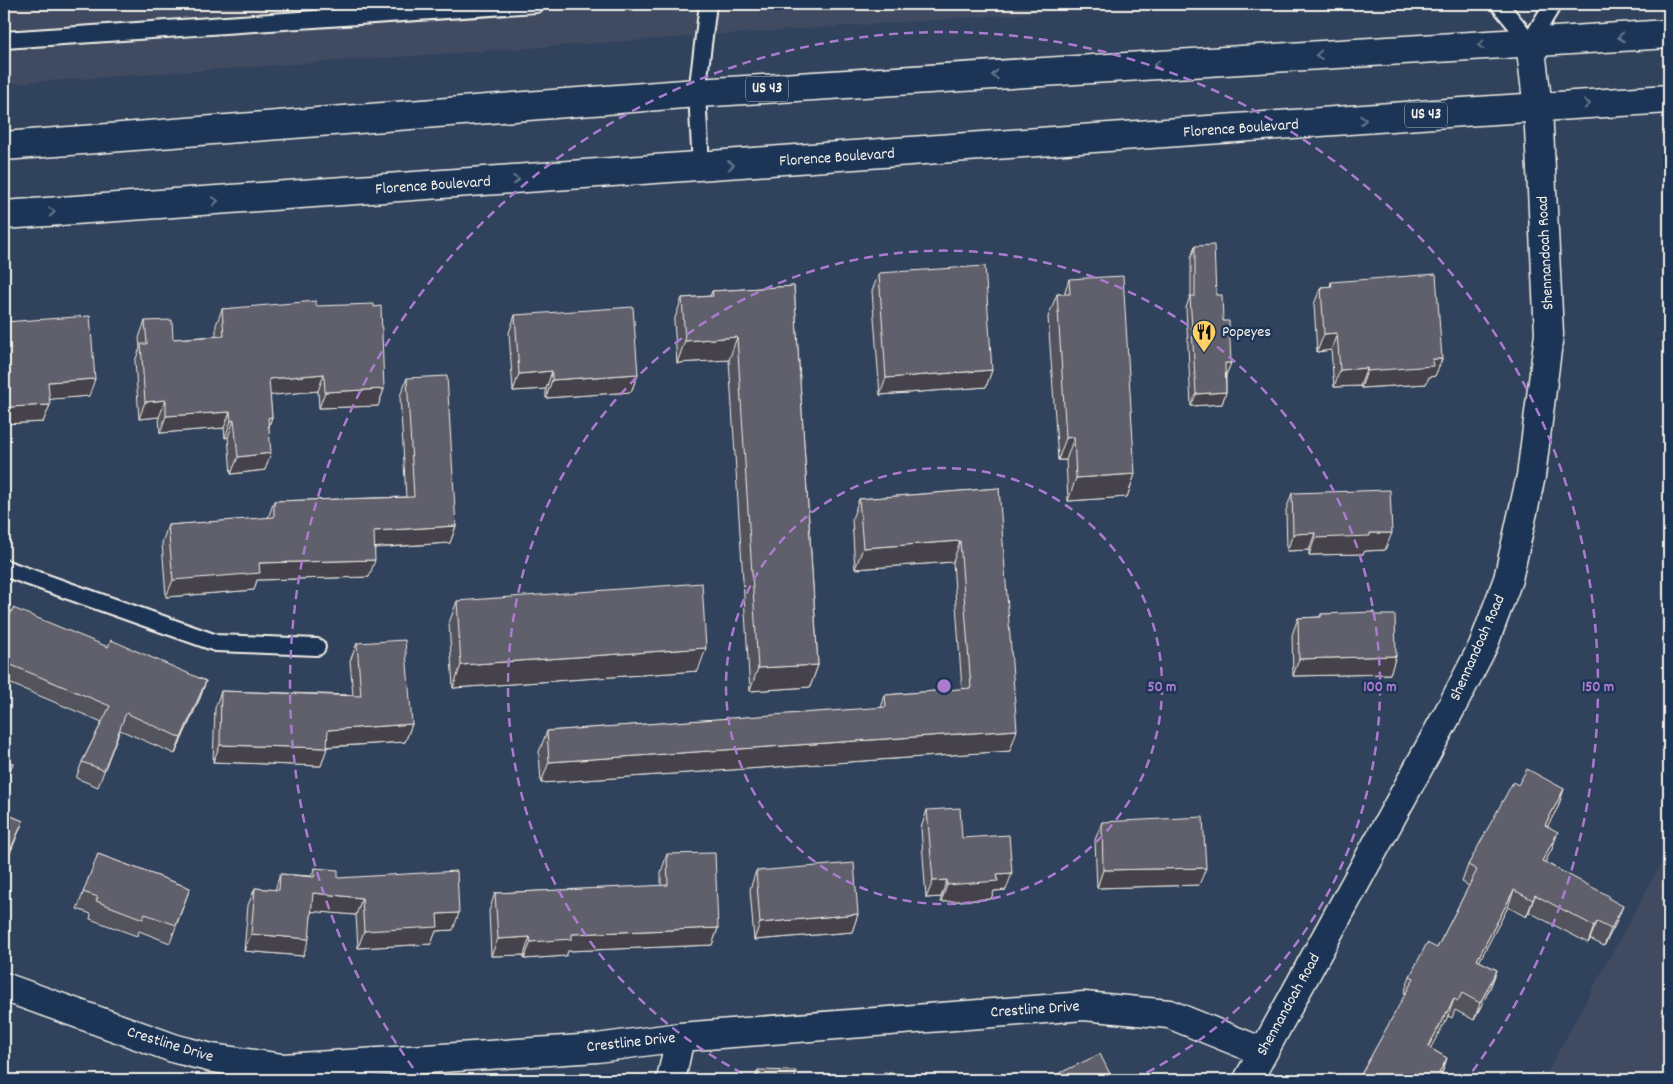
<svg xmlns="http://www.w3.org/2000/svg" width="1673" height="1084" viewBox="0 0 1673 1084" font-family="Dekko,sans-serif">
  <style>
    .built { fill: #3f4b62 }
    .lines { fill: none; stroke-linecap: round; stroke-linejoin: round }
    .lane-casing { stroke: #f4f1e8; stroke-width: 20 }
    .street-casing { stroke: #f4f1e8; stroke-width: 31 }
    .highway-casing { stroke: #f4f1e8; stroke-width: 31 }
    .lane { stroke: #1d3557; stroke-width: 16 }
    .street { stroke: #1d3557; stroke-width: 28 }
    .highway { stroke: #1d3557; stroke-width: 28 }
    .wall { fill: #53525d; stroke: #f4f1e8 }
    .shaded-wall { fill: #44424c; stroke: #f4f1e8 }
    .building { fill: #615f6c; stroke: #f4f1e8 }
    .oneway { stroke: #68778a }
    .ring { fill: none; stroke: #ab7bcf; stroke-width: 2.5; stroke-dasharray: 9 6 }
    .labels { text-anchor: middle; dominant-baseline: central; stroke-width: 5; stroke-linejoin: round; paint-order: stroke }
    .shield { fill: #1d3557; stroke: #b4b9bc; stroke-width: 1 }
    .shield-label { font-size: 15px; font-weight: bold; fill: #f4f1e8 }
    .street-label { font-size: 16px; fill: #f4f1e8; stroke: #1d3557 }
    .poi-label { font-size: 16px; fill: #f4f1e8; stroke: #1d3557; text-anchor: start }
    .centre { fill: #ab7bcf; stroke: #1d3557; stroke-width: 2.5 }
    .ring-label { font-size: 15px; text-anchor: middle; font-weight: bold; fill: #ab7bcf; stroke: #1d3557; stroke-width: 5; stroke-linejoin: round; paint-order: stroke }
  </style>
  <rect width="100%" height="100%" fill="#31425d"/>
  <filter id="ink" filterUnits="userSpaceOnUse"><feTurbulence type="fractalNoise" baseFrequency=".02" numOctaves="2"/><feDisplacementMap in="SourceGraphic" scale="10" xChannelSelector="R" yChannelSelector="G"/><feConvolveMatrix kernelMatrix="1 2 1 2 8 2 1 2 1" color-interpolation-filters="sRGB"/></filter>
  <g filter="url(#ink)">
    <path class="built" d="M4,4H1167L4,84Z
      M1669,849V1080H1554L1545,1076Z"/>
    <g class="lines">
      <defs>
        <path id="lane" d="M1499,4L1530,42L1553,4
          M4,40L536,4
          M701,167L697,93L708,4
          M4,568L216,643L317,647"/>
        <path id="street" d="M4,987L176,1049L212,1058L283,1068L597,1048L680,1037L1084,1006L1169,1014L1263,1052
          M671,1080L680,1037
          M1248,1080L1451,708L1483,646L1508,579L1531,476L1549,334L1538,108L1530,42"/>
        <path id="highway" d="M4,146L697,93L1669,34
          M4,215L1462,112L1669,99"/>
      </defs>
      <use href="#lane" class="lane-casing"/>
      <use href="#street" class="street-casing"/>
      <use href="#highway" class="highway-casing"/>
      <use href="#lane" class="lane"/>
      <use href="#street" class="street"/>
      <use href="#highway" class="highway"/>
    </g>
    <path class="wall" d="M1195,246L1216,295L1223,321L1231,363L1226,375V392L1222,404L1191,406L1186,308L1190,296H1191V258Z
      M879,273L992,370L986,387L880,395L872,291Z
      M1069,279L1135,474L1127,497L1068,501L1066,460H1058L1048,317L1057,294H1064Z
      M1331,282L1442,359L1435,376L1429,377L1426,384L1361,388L1360,386L1334,387L1331,350L1317,352L1314,304L1321,287H1330Z
      M794,286L818,665L810,687L750,691L729,360L677,363L674,321L682,298L710,296L712,291Z
      M316,306L384,389L378,406L319,408L318,391L270,395L272,417L269,426L265,470L231,474L228,437L225,438L224,428L160,433L159,417L139,419L135,361L140,348L139,338L145,321L173,339L216,336V325L222,309Z
      M515,315L638,374L631,392L546,398V389L513,391L509,333Z
      M4,322L89,396L49,399L50,405L43,422L4,424Z
      M407,378L456,526L450,543L375,548L369,577L257,580L254,590L166,597L162,543L168,525L268,518L274,501L406,497L400,396Z
      M999,488L1010,751L541,783L539,752L547,731L881,708L885,695L962,689L953,562L855,569L852,519L859,499Z
      M1292,493L1385,550L1365,551L1363,554L1309,555V550L1287,551L1286,510Z
      M457,601L698,671L453,688L449,623Z
      M4,613L108,647L206,681L200,698L175,754L120,730L98,787L76,778L82,762L102,722L4,681Z
      M1321,614L1374,615L1396,656L1390,674L1293,676L1292,635L1298,618L1320,617Z
      M357,643L412,724L405,742L327,747L321,766L213,762L215,708L221,691L353,695L350,661Z
      M1518,785L1564,789L1558,807L1547,826L1552,849L1545,862L1608,898L1616,923L1604,946L1590,939L1588,943L1529,912L1526,917L1508,907L1479,961L1497,970L1490,988L1474,1020L1455,1010L1452,1018L1448,1016L1430,1048L1447,1058L1440,1080H1358L1406,994L1404,993L1410,976L1437,948L1469,886L1462,882L1468,865Z
      M927,810L962,838L1006,890L994,891L991,899L941,902V897L926,898L921,828Z
      M4,813L23,821L4,868Z
      M1102,822L1199,885L1097,888L1095,840Z
      M98,854L190,888L170,943L139,931L137,936L90,919L91,914L77,909Z
      M667,854L718,928L712,945L568,951L566,956L524,959V955L491,956L489,911L495,893L661,886V872Z
      M315,868L338,878L453,930L436,931L431,944L358,948L356,915L312,911L303,956L244,951L248,905L255,888L275,890L280,874L311,876Z
      M756,871L858,914L852,932L754,940L750,889Z
      M758,1070L795,1080H754Z"/>
    <path class="shaded-wall" d="M1337,333L1331,350L1317,352L1324,334Z
      M737,337L729,360L677,363L685,341Z
      M1432,359H1442L1435,376L1429,377L1426,384L1361,388L1367,371Z
      M1225,363H1231L1226,375H1221Z
      M1367,368L1360,386L1334,387L1340,370Z
      M992,370L986,387L880,395L886,378Z
      M552,371L546,389L513,391L519,374Z
      M324,374L318,391L263,396L269,379Z
      M638,374L631,392L546,398L552,380Z
      M95,379L89,396L42,400L48,382Z
      M384,389L378,406L319,408L325,392Z
      M1226,392L1222,404L1191,406L1196,394Z
      M166,400L159,417L139,419L145,402Z
      M50,405L43,422L4,424V420L9,407Z
      M230,412L224,428L160,433L166,416Z
      M272,417L266,434L268,418Z
      M234,420L228,437L225,438L231,421Z
      M1074,437L1066,460H1058L1066,438Z
      M271,453L265,470L231,474L238,457Z
      M1135,474L1127,497L1068,501L1076,478Z
      M456,526L450,543L368,548L374,531Z
      M1315,533L1309,550L1287,551L1293,534Z
      M1370,533H1392L1385,550L1365,551L1363,554L1309,555L1315,538Z
      M960,541L953,562L855,569L863,548Z
      M375,560L369,577L257,580L254,590L166,597L173,580L259,563Z
      M706,648L698,671L453,688L461,665Z
      M1396,656L1390,674L1293,676L1299,659Z
      M818,665L810,687L750,691L758,668Z
      M206,681L200,698L175,754L181,738Z
      M412,724L405,742L321,747L328,730Z
      M1017,730L1010,751L541,783L549,762Z
      M220,745L327,748L321,766L213,762Z
      M13,763L6,781L4,787V784Z
      M1564,789L1558,807L1539,842L1545,825Z
      M23,821L16,838L4,868L10,851Z
      M1558,832L1552,849L1536,878L1542,861Z
      M1206,868L1199,885L1097,888L1103,870Z
      M1012,873L1006,890L994,891L991,899L941,902L947,885L997,874Z
      M947,880L941,897L926,898L933,881Z
      M1514,890L1508,907L1471,977L1477,960Z
      M313,893L362,898L356,915L307,911Z
      M1535,895L1529,912L1526,917L1533,900Z
      M1623,906L1616,923L1604,946L1611,929Z
      M459,913L453,930L436,931L431,944L358,948L364,931L437,914Z
      M858,914L852,932L754,940L760,923Z
      M1597,922L1590,939L1588,943L1594,926Z
      M718,928L712,945L568,951L566,956L524,959L531,942L572,934Z
      M251,934L309,939L303,956L244,951Z
      M530,937L524,955L491,956L498,939Z
      M1497,970L1490,988L1474,1020L1480,1003Z
      M1454,999L1448,1016L1422,1064L1428,1047Z
      M1447,1058L1441,1075L1439,1073Z"/>
    <path class="building" d="M1214,245L1216,295H1222L1223,321H1229L1231,363H1225L1226,392L1196,394L1190,296H1195V246Z
      M985,266L992,370L886,378L879,273Z
      M1436,274L1442,359H1432L1433,366L1367,371V368L1340,370L1337,333L1324,334L1321,287L1332,286L1331,282Z
      M1123,276L1135,474L1076,478L1074,437L1066,438L1057,294H1070L1069,279Z
      M794,286L818,665L758,668L737,337L685,341L682,298L713,296L712,291Z
      M316,301V306L374,304V307L381,306L384,389L325,392L324,374L269,379L272,417L268,418L271,453L238,457L234,420L231,421L230,412L166,416V400L145,402L141,344H147L145,321L172,320L173,339L224,336L222,309Z
      M633,307L638,374L552,380V371L519,374L515,315Z
      M90,316L95,379L48,382L50,405L9,407L4,335V322Z
      M447,376L456,526L374,531L375,560L259,563L260,573L173,580L168,525L274,517V501L414,497L407,378Z
      M999,488L1017,730L549,762L547,731L886,707L885,695L971,688L960,541L863,548L859,499Z
      M1390,490L1392,533H1370V536L1315,538V533L1293,534L1292,493Z
      M702,583L706,648L461,665L457,601Z
      M13,608L108,647L111,640L206,681L181,738L126,713L104,770L82,762L110,706L4,662V613L10,615Z
      M1374,612V615H1395L1396,656L1299,659L1298,618L1321,617V614Z
      M405,640L412,724L328,730L327,748L220,745L221,691L361,696L357,643Z
      M4,760L13,763L4,784Z
      M1527,769L1564,789L1545,825L1558,832L1542,861L1609,896L1608,898L1623,906L1611,929L1597,922L1594,926L1535,895L1533,900L1514,890L1477,960L1497,970L1480,1003L1462,993L1458,1001L1454,999L1428,1047L1447,1058L1439,1073L1442,1074L1439,1080H1358L1414,978L1410,976L1427,943L1437,948L1477,870L1468,865L1513,782L1518,785Z
      M960,808L962,838L1009,835L1012,873L997,874L998,881L947,885V880L933,881L927,810Z
      M4,813L23,821L10,851L4,849Z
      M1203,817L1206,868L1103,870L1102,822Z
      M715,853L718,928L572,934V939L531,942L530,937L498,939L495,893L668,885L667,854Z
      M98,854L190,888L176,925L145,914L143,919L96,901L98,897L83,892Z
      M854,863L858,914L760,923L756,871Z
      M315,868L338,870V878L457,871L459,913L437,914L438,927L364,931L362,898L313,893L309,939L251,934L255,888L279,890L280,874L314,877Z
      M1100,1054L1113,1080H1045Z
      M758,1070L796,1071L795,1080H758Z
      M884,1072L955,1080H856L857,1075L883,1078Z"/>
    <defs><path id="oneway-chevron" d="M-2-3.5L2.5 0L-2 3.5" fill="none" stroke-width="1.6" stroke-linecap="round" stroke-linejoin="round" transform="scale(1.25)"/></defs>
    <g class="oneway">
      <use href="#oneway-chevron" transform="translate(1621 37) rotate(176)"/>
      <use href="#oneway-chevron" transform="translate(1481 45) rotate(176)"/>
      <use href="#oneway-chevron" transform="translate(1319 55) rotate(176)"/>
      <use href="#oneway-chevron" transform="translate(1157 65) rotate(176)"/>
      <use href="#oneway-chevron" transform="translate(995 75) rotate(176)"/>
      <use href="#oneway-chevron" transform="translate(1587 104) rotate(-4)"/>
      <use href="#oneway-chevron" transform="translate(1363 120) rotate(-5)"/>
      <use href="#oneway-chevron" transform="translate(731 165) rotate(-4)"/>
      <use href="#oneway-chevron" transform="translate(516 180) rotate(-4)"/>
      <use href="#oneway-chevron" transform="translate(215 201) rotate(-4)"/>
      <use href="#oneway-chevron" transform="translate(52 212) rotate(-4)"/>
    </g>
  </g>
  <g class="ring">
    <circle cx="944" cy="686" r="218"/>
    <path d="M756 1080A436 436 0 1 1 1132 1080"/>
    <path d="M422 1080A654 654 0 1 1 1466 1080"/>
  </g>
  <defs>
    <symbol id="restaurant-pin" viewBox="-11 -11 22 30"><path d="M0 17L-7.5 6A9.5 9.5 0 1 1 7.5 6Z" fill="#ffd166" stroke="#1d3557"/><path d="M-5-6h1v4h1v-4h1v4h1v-4h1v5L-1.5 .5V6h-2V.5L-5-1ZM5-6V6H3V1.5H1.5Q1.5-4 5-6Z" fill="#111"/></symbol>
  </defs>
  <g fill-rule="evenodd">
    <use href="#restaurant-pin" x="1190" y="318" width="28" height="38"/>
  </g>
  <g class="labels">
    <g class="shield">
      <rect x="746" y="76.5" width="42" height="25" rx="4"/>
      <rect x="1405" y="102.5" width="42" height="25" rx="4"/>
    </g>
    <g class="shield-label">
      <text x="767" y="89">US 43</text>
      <text x="1426" y="115">US 43</text>
    </g>
    <g class="street-label">
      <text transform="translate(1241 129) rotate(-4)">Florence Boulevard</text>
      <text transform="translate(837 158) rotate(-4)">Florence Boulevard</text>
      <text transform="translate(433 186) rotate(-4)">Florence Boulevard</text>
      <text transform="translate(1546 253) rotate(-93)">Shennandoah Road</text>
      <text transform="translate(1478 648) rotate(-66)">Shennandoah Road</text>
      <text transform="translate(1289 1005) rotate(-61)">Shennandoah Road</text>
      <text transform="translate(1035 1010) rotate(-4)">Crestline Drive</text>
      <text transform="translate(631 1043) rotate(-6)">Crestline Drive</text>
      <text transform="translate(170 1045) rotate(17)">Crestline Drive</text>
    </g>
    <g class="poi-label">
      <text x="1222" y="332">Popeyes</text>
    </g>
  </g>
  <circle cx="944" cy="686" r="8" class="centre"/>
  <g class="ring-label">
    <text x="1162" y="691">50 m</text>
    <text x="1380" y="691">100 m</text>
    <text x="1598" y="691">150 m</text>
  </g>
  <rect width="1673" height="1084" fill="none" stroke="#1d3557" stroke-width="20"/>
  <rect x="10" y="10" width="1653" height="1064" fill="none" stroke="#f4f1e8" stroke-width="2" filter="url(#ink)"/>
</svg>
